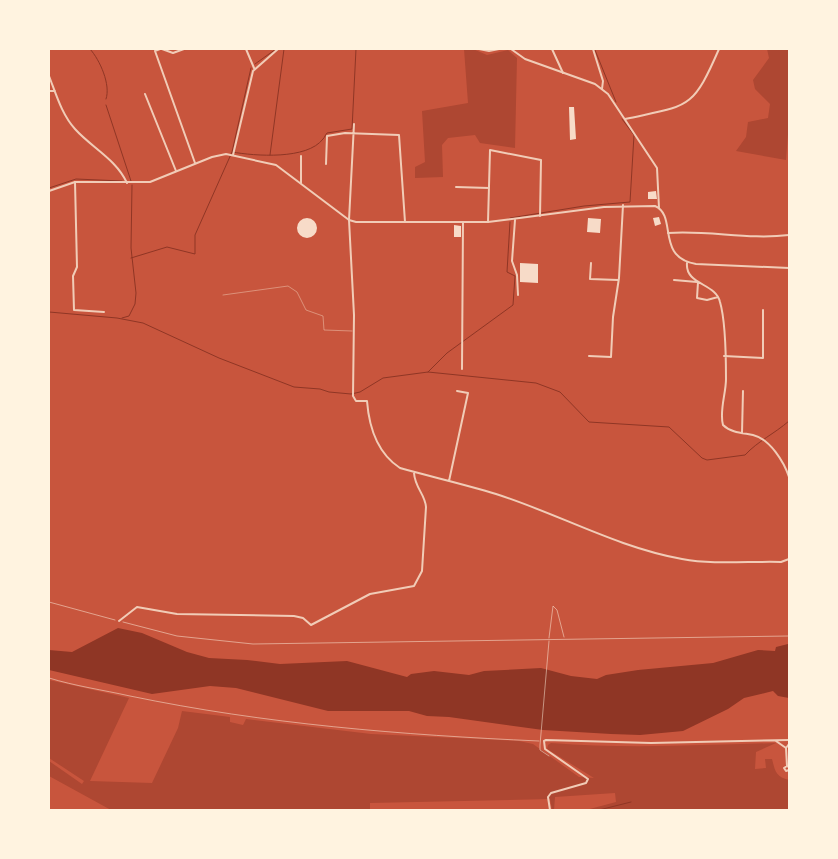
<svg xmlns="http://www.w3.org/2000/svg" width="838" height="859" viewBox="0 0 838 859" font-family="Karla,sans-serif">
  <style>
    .green { fill: #ae4732 }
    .water { fill: #8f3625 }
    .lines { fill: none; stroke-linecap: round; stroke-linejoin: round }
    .stream { stroke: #8f3625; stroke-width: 1 }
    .building { fill: #f7dbc8 }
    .path { stroke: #fff3e0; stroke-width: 0.5 }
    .service { stroke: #f1ccb7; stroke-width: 0.5 }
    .minor { stroke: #f1ccb7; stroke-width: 2 }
    .tertiary { stroke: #f1ccb7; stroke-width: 2 }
  </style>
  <rect width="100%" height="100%" fill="#c8553d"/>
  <path class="green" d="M464,49H473L487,55L508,50L517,58L515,148L480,143L475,135L448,138L442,145L443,177L415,178V167L425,162L422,111L468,103Z
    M767,49H789V121L786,160L736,151L746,137L748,122L768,118L770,104L755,89L753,80L769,58Z
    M49,680L129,698L90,781L152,783L178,728L182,711L230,717V722L243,725L246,719L371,734L519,741L533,744L579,777L594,778L547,749L548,745L551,743C626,749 701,745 776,743L756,752L755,769L766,768L765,759H772C775,771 776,777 789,780V810H586L616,802L615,793L555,797L554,810H552L550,799L370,803V810H111L49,776V761L82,784L84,781L49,758Z"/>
  <path class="water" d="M118,628L142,633L187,652L209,658L247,660L280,664L347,661L407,677L411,674L434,671L469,675L484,671L541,668L571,676L597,679L606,675L638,670L713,663L758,650L775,651L776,647L788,644L789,698L778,696L773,691L744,698L728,709L683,731L640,735L611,734L543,730L449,717L427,716L409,711H328L236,688L210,686L152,694L49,670V650L72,652Z"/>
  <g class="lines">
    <path class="stream" d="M90,49C100,60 111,85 106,99
      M595,50L616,102
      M255,64L276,49
      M106,105L131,181
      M232,152L251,68
      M270,155L284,49
      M49,188L76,179L122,181
      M510,218L584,206L630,202L634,135L622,119
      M131,258L167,247L195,254V235L232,152C255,156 307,160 323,139C325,137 325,135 327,133L352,129L356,49
      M49,312L117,318L143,323L219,358L294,387L320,389L329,392L351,394L360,392L383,378L428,372L536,383L560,392L589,422L669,427L702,458L707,460L745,455C758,441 774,434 789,421
      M122,318L129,316L135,304L136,293L131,248L132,185
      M428,372L447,353L513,305L515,276L507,272L510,222
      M599,810L631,802"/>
  </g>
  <path class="building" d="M569,107H574L576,139L570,140Z
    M656,191L657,199H648V192Z
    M659,217L661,224L655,226L653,218Z
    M588,218L601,219L600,233L587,232Z
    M297 228a10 10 0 1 1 20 0a10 10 0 1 1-20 0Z
    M454,225L461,226V237H454Z
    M520,263L538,264V283L520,282Z"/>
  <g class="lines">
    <path class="path" d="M49,602L115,620
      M123,622L177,636L253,644L789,636
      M549,638L553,606L557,610L564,637
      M49,678C75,686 103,690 130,696C265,724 402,735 539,741
      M549,756L540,750V745L549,641"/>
    <path class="service" d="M223,295L288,286L297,292L306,310L323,316L324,330L352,331"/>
    <path class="minor" d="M160,49L155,51L195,163
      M162,49L173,53L184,49
      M246,49L254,68
      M479,49L489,51L499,49
      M552,49L563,73
      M593,49L603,81L602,89
      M49,76C56,94 62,115 75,129C92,148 116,159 127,183
      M49,91H55
      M145,94L176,171
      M625,119C689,105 692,111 719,49
      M354,124L349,220L354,315L353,396L356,401H367C369,427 377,453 400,468C432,477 464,484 496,494C559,514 616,547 682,559C714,565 749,561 781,562L789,559
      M233,155L253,71L278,49
      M326,164L327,136L345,133L399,135L405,222
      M75,182L77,267L73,276L74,310L104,312
      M301,183V156
      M456,187L489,188
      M515,220L512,261L517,275L518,295
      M488,222L490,150L541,160L540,216
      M668,233C709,230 748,240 789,235
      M591,263L590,279L618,280
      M687,263C685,285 716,283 720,302C725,319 726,360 726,379C726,394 719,411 723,425C731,433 744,433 753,435C770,439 784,462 789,477
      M674,280L697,282
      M698,282L697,298L707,300L718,297
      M589,356L611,357L613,317L619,278L623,205
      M724,356L763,358V310
      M462,369L463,222
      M742,433L743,391
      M449,481L468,393L457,391
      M119,621L137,607L177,614L294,616L303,618L311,625L370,594L414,586L422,571L426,507C425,494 415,488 414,473
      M776,741L786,748
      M787,766L786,748L789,744
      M789,767L787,766L784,768L786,771L789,770
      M550,810L548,797L551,793L586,783L588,779L545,749L544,741L546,740L651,743L789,740"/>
    <path class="tertiary" d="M511,49L525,59L595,84L608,94L657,168L659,208
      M49,191L75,182H150L212,157L226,154L276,165L349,220L356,222H488L604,207L655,206C678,216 655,257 696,264L789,268"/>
  </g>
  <rect width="838" height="859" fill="none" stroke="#fff3e0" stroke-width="100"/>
</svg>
